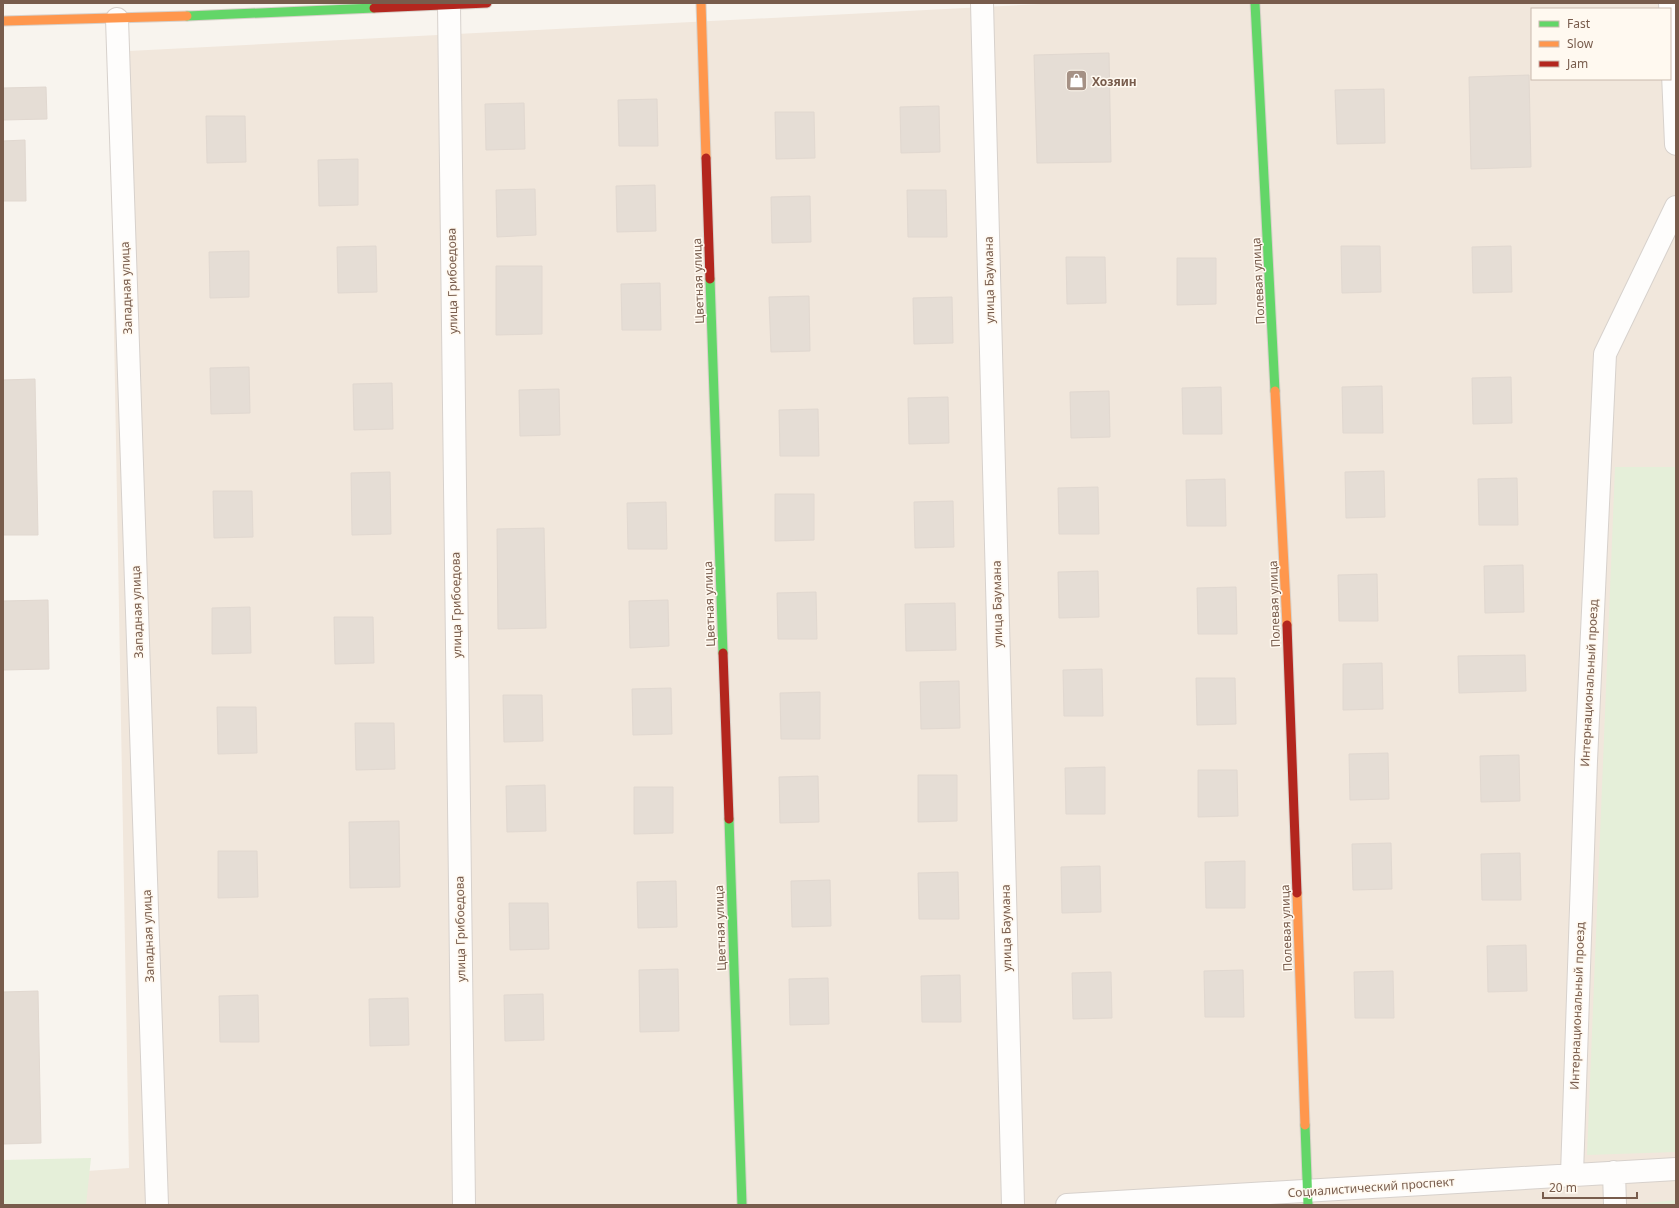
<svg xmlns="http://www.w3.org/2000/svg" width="1679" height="1208" viewBox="0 0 1679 1208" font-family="'Noto Sans',sans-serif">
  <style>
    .residential { fill: #f1e7dc; fill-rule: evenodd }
    .green { fill: #e5efd9 }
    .building { fill: #e5ddd5; stroke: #e1d8d0 }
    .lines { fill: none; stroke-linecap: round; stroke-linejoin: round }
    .street-casing { stroke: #d7d1cc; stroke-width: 24 }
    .fast-casing { stroke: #d8d1ca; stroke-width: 11 }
    .slow-casing { stroke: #d8d1ca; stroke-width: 11 }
    .jam-casing { stroke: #d8d1ca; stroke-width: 11 }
    .street { stroke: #fefdfc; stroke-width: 22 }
    .fast { stroke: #63d668; stroke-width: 9 }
    .slow { stroke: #ff974d; stroke-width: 9 }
    .jam { stroke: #b3261e; stroke-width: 9 }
    .labels { text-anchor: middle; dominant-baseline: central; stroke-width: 3; stroke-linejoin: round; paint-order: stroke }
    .poi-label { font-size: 12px; font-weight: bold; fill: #785c4c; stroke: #fff9f0; text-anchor: start }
    .street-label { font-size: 12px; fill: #785c4c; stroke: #fff9f0 }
  </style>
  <rect width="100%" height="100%" fill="#f8f4ee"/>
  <path class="residential" d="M1061,3H1676V1205H3V1177L129,1168L109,52ZM1532,9H1670V79H1532Z"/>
  <path class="green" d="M1615,467H1675L1676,1152L1587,1155Z
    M91,1158L86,1205H3V1160Z
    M1676,1200V1205H1628Z"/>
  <path class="building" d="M1109,53L1111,162L1037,163L1034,55Z
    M1529,75L1531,167L1471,169L1469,77Z
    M46,87L47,119L3,120V88Z
    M1384,89L1385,143L1337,144L1335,90Z
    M657,99L658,146H619L618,100Z
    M524,103L525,149L486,150L485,104Z
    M939,106L940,152L901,153L900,107Z
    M775,112H814L815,158L776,159Z
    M206,116H245L246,162L207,163Z
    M25,140L26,201H3V141Z
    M358,159V205L319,206L318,160Z
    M655,185L656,231L617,232L616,186Z
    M535,189L536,235L497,237L496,190Z
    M907,190H946L947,237H908Z
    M810,196L811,242L772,243L771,197Z
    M376,246L377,292L338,293L337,247Z
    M1341,246H1380L1381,292L1342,293Z
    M1511,246L1512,292L1473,293L1472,247Z
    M249,251V297L210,298L209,252Z
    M1066,257H1105L1106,303L1067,304Z
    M1177,258H1216V304L1177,305Z
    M496,266H542V334L496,335Z
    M660,283L661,330H622L621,284Z
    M809,296L810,351L771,352L769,297Z
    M952,297L953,343L914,344L913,298Z
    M249,367L250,413L211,414L210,368Z
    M1511,377L1512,423L1473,424L1472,378Z
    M35,379L38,535H3V380Z
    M392,383L393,429L354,430L353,384Z
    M1382,386L1383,433H1343L1342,387Z
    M1221,387L1222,434H1183L1182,388Z
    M559,389L560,435L520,436L519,390Z
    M1109,391L1110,437L1071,438L1070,392Z
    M948,397L949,443L909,444L908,398Z
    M818,409L819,456H780L779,410Z
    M1384,471L1385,517L1346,518L1345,472Z
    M390,472L391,534L352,535L351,473Z
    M1517,478L1518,525H1479L1478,479Z
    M1225,479L1226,526H1187L1186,480Z
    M1098,487L1099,534H1059L1058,488Z
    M213,491H252L253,537L214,538Z
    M775,494H814V540L775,541Z
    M953,501L954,547L915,548L914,502Z
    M666,502L667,549H628L627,503Z
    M544,528L546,628L498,629L497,529Z
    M1523,565L1524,612L1485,613L1484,566Z
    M1098,571L1099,617L1059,618L1058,572Z
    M1377,574L1378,621H1339L1338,575Z
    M1236,587L1237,634H1198L1197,588Z
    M816,592L817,639H778L777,593Z
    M48,600L49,669L3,670V601Z
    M668,600L669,646L630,648L629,601Z
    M955,603L956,650L906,651L905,604Z
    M250,607L251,653L212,654V608Z
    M334,617H373L374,663L335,664Z
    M1525,655L1526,691L1459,693L1458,656Z
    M1382,663L1383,709L1343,710V664Z
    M1102,669L1103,716H1064L1063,670Z
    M1196,678H1235L1236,724L1197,725Z
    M959,681L960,728L921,729L920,682Z
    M671,688L672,734L633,735L632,689Z
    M820,692V739H781L780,693Z
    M503,695H542L543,741L504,742Z
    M217,707H256L257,753L218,754Z
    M355,723H394L395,769L356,770Z
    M1388,753L1389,799L1350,800L1349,754Z
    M1519,755L1520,801L1481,802L1480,756Z
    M1105,767V814H1066L1065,768Z
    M1198,770H1237L1238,816L1198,817Z
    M918,775H957V821L918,822Z
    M818,776L819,822L780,823L779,777Z
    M545,785L546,831L507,832L506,786Z
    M634,787H673V833L634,834Z
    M399,821L400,887L350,888L349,822Z
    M1391,843L1392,889L1353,890L1352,844Z
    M218,851H257L258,897L218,898Z
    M1520,853L1521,900H1482L1481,854Z
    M1245,861V908H1206L1205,862Z
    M1100,866L1101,912L1062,913L1061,867Z
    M958,872L959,919H919L918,873Z
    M830,880L831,926L792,927L791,881Z
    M676,881L677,927L638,928L637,882Z
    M509,903H548L549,949L510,950Z
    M1526,945L1527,991L1488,992L1487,946Z
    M678,969L679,1031L640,1032L639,970Z
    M1243,970L1244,1017H1205L1204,971Z
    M1393,971L1394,1018H1355L1354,972Z
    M1111,972L1112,1018L1073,1019L1072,973Z
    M960,975L961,1022H922L921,976Z
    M828,978L829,1024L790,1025L789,979Z
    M38,991L41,1143L3,1144V992Z
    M543,994L544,1040L505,1041L504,995Z
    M258,995L259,1042H220L219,996Z
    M408,998L409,1045L370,1046L369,999Z"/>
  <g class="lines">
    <defs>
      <path id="street" d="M982,3L1013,1205
        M1670,3L1676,144
        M449,5L464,1205
        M117,19L157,1205
        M1614,1172L1615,1205
        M1572,1174L1586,761L1605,354L1676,207
        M1067,1205L1676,1169"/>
      <path id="fast" d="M1255,3L1275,391
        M187,16L374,8
        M710,279L723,653
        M729,819L742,1205
        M1305,1125L1308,1205"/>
      <path id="slow" d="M701,3L706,158
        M3,21L187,16
        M1275,391L1287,625
        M1297,893L1305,1125"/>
      <path id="jam" d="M374,8L487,3
        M706,158L710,279
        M1287,625L1297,893
        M723,653L729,819"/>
    </defs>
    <use href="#street" class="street-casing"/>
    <use href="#fast" class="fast-casing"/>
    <use href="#slow" class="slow-casing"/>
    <use href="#jam" class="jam-casing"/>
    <use href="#street" class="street"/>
    <use href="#fast" class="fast"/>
    <use href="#slow" class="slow"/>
    <use href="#jam" class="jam"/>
  </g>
  <defs>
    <symbol id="shop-square" viewBox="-11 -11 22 22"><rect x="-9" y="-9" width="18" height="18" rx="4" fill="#a59185" stroke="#fff9f0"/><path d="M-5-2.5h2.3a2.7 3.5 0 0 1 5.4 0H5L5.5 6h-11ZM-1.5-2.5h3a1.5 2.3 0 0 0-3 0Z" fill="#fff"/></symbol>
  </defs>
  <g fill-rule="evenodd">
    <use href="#shop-square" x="1064" y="68" width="25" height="25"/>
  </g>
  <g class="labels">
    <g class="poi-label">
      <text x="1092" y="81">Хозяин</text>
    </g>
    <g class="street-label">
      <text transform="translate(989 280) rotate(-91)">улица Баумана</text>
      <text transform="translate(452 281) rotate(-91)">улица Грибоедова</text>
      <text transform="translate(698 281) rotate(-92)">Цветная улица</text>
      <text transform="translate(1258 281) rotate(-93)">Полевая улица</text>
      <text transform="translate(126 288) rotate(-92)">Западная улица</text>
      <text transform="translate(709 604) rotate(-92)">Цветная улица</text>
      <text transform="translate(997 604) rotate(-91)">улица Баумана</text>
      <text transform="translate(1274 604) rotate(-92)">Полевая улица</text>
      <text transform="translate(456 605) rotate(-91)">улица Грибоедова</text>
      <text transform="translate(137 612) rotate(-92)">Западная улица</text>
      <text transform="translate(1589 683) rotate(-87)">Интернациональный проезд</text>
      <text transform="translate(720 928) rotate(-92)">Цветная улица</text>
      <text transform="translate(1006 928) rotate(-91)">улица Баумана</text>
      <text transform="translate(1286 928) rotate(-92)">Полевая улица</text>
      <text transform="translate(460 929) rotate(-91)">улица Грибоедова</text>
      <text transform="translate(148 936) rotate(-92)">Западная улица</text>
      <text transform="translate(1577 1006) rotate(-88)">Интернациональный проезд</text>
      <text transform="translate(1371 1187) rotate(-4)">Социалистический проспект</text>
    </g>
  </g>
  <rect width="1679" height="1208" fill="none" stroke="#785c4c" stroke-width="8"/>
  <rect x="1531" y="8" width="140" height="72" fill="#fff9f0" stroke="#c9baae"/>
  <rect x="1539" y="21" width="20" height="6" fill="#63d668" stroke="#c9baae"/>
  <text x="1567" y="28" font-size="12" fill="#785c4c">Fast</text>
  <rect x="1539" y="41" width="20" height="6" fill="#ff974d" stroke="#c9baae"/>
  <text x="1567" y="48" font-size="12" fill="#785c4c">Slow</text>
  <rect x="1539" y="61" width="20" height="6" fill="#b3261e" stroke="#c9baae"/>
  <text x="1567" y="68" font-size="12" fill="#785c4c">Jam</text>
  <path d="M1543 1192v6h94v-6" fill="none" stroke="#785c4c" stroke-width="2"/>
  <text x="1549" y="1192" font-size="12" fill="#785c4c" stroke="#fff9f0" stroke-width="3" paint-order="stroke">20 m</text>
</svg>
